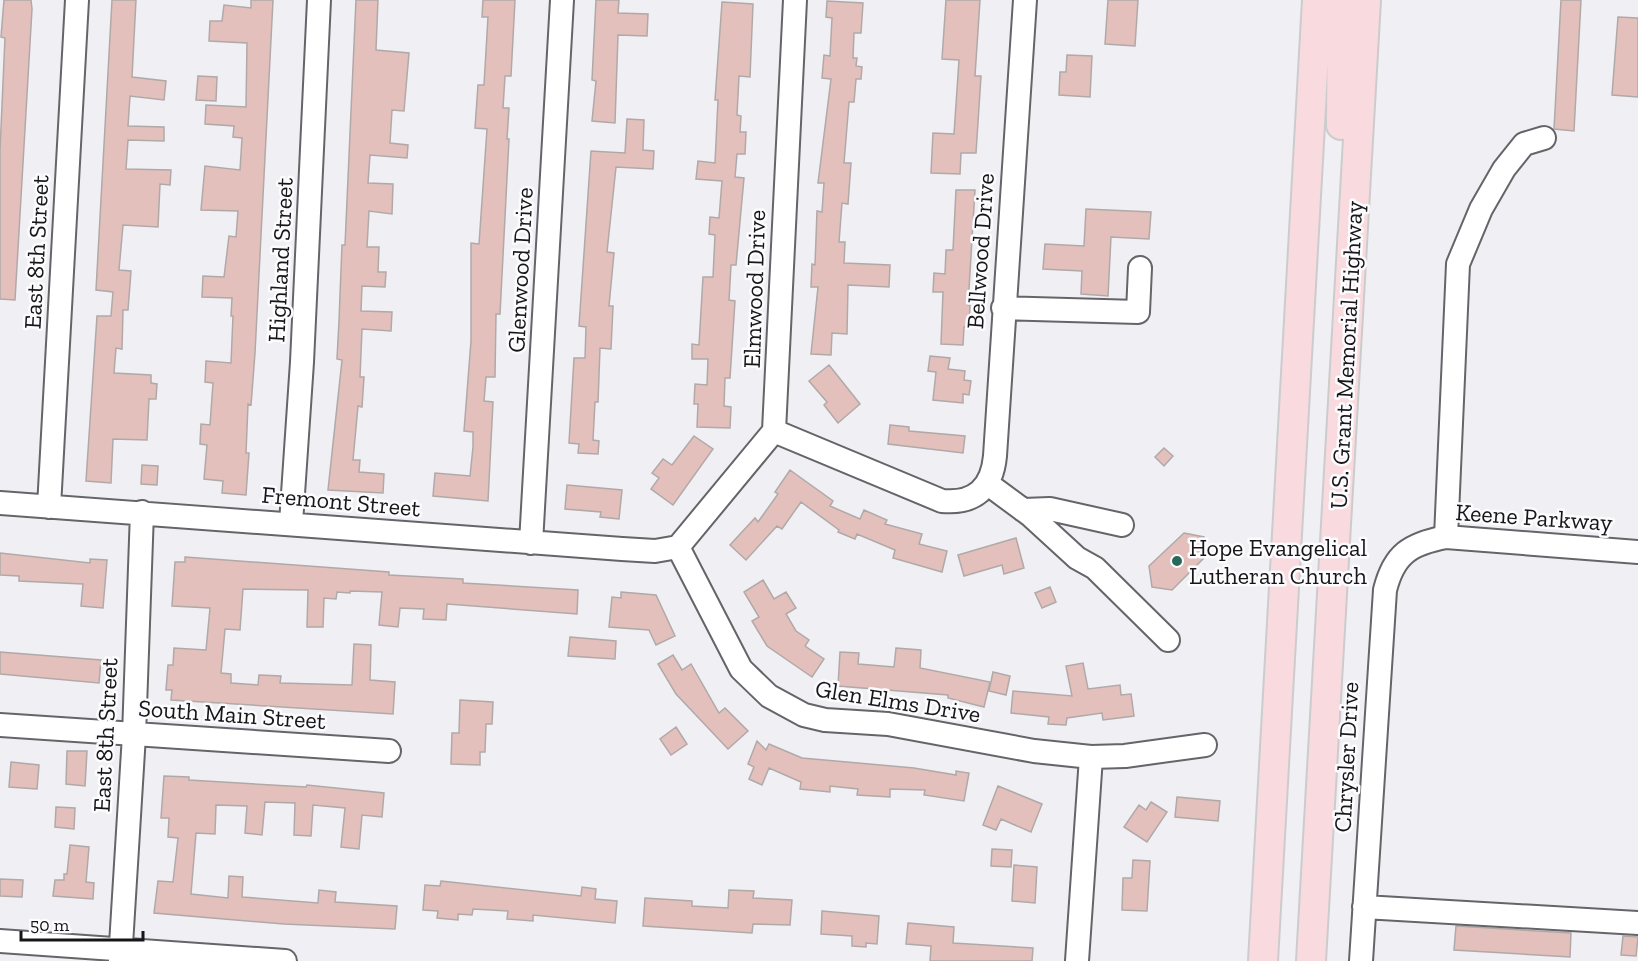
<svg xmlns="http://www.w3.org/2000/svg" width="1638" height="961" viewBox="0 0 1638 961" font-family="'Zilla Slab',serif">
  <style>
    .building { fill: #e4c0bd; stroke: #b0a9a8; stroke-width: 1.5 }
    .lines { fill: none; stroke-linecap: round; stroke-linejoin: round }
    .minor-casing { stroke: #646469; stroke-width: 26 }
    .major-casing { stroke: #ccc; stroke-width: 32 }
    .minor { stroke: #fff; stroke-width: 22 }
    .major { stroke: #f9dbdf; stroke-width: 28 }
    .poi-dot { fill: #286958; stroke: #fcfcff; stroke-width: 2 }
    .labels { text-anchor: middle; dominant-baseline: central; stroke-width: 5; stroke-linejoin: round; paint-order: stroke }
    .street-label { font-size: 24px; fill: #161618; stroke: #fcfcff }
    .poi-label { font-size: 24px; fill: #161618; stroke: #fcfcff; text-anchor: start }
  </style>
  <rect width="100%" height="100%" fill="#efeff4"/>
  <path class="building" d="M4,0H31L32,9L15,300L0,299V150L5,38L1,37Z
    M112,0H136L132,77L166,81L164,100L130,96L128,126L164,127V141L128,140L126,169L171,170L170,185L160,184L158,227L123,225L119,270L131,271L128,310H123L122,349L116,348L114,373L151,375V383L157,384L156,399H149L147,440L113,439L111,483L86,481L97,316H111L113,292L96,290Z
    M251,0H273L255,353L251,405L248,404L246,453H249L246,495L222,493L223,481L204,479L207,445L200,444L201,424L210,425L213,383L205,382L206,361L231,363L233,316H231L232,298L202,297L203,276L224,277L229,236L236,237L238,211L201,210L205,166L240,170L242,138L233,137L234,126L205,124L206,105L246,107L247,43L209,41L210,21H222L224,5L251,8Z
    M356,0H378L376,50L409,53L404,111L392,110L390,143L408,145L407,158L370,155L368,183L393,184L392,214L369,211L367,247H379L378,272H386L385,287L362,286L361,311L392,312L391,331L362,329L360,377H364L362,407L358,406L353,460H360L359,472L384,474L383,493L328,490L342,360L337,359L339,321L342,245H345Z
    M483,0H515L511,76H505L503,108H509L507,139H509L500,314H496L495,377H486L484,401L493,402L488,501L433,496L435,473L470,476L473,447V432L464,431L471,341V243L479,244L487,129L475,128L478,85H484L488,17H482Z
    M596,0H619L618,13L648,14L647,36L618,35L615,123L592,121L596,81L592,80Z
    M946,0H980L975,76H981L976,153H961L960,174L931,173L933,133L954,134L959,60L942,59Z
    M1108,0H1138L1135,46L1105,44Z
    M1561,0H1581L1574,131L1554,129Z
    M827,1L863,3L861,33H854L853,58H857L856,66L862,67L861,79H856L854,102H849L844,163H851L848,204L842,203L839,242H845L844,263L890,265L889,287L848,285L847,334L832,333L831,355L811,354L818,287H811L812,264L815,265L817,211L822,212L824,183H818L831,79L822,78L824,55L830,56L832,18L826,17Z
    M722,2L753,4L750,77L739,76L737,115L741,116L740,132H746L745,154H737L735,177L744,178L736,265H731L729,300L735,301L730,378H725L724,406L731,407L730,428L697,427L698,404H694L695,384L707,385L708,359H692V344L699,345L703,277H713L715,235L709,234L710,217L719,218L722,181L696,179L698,161L715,163L718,100H715Z
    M1618,17L1638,18V97L1612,95Z
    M1067,55L1092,56L1090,97L1059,95L1060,72H1066Z
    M198,76L217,77L216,101L196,100Z
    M627,119L644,120L643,150L654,151L653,169L616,167L607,252L614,253L609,306H613L611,349L600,348L598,402H595L593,440L599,441L598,454L578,453L579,444L569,443L574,358H585L586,327L579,326L591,151L625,153Z
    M956,190H975L968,305H970L969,327H964L963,345L941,344L943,292H933L934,273L945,274L946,250H953Z
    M1086,209L1151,212L1149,239L1111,237L1108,296L1081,294L1082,271L1043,269L1045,244L1084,246Z
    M930,356L950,358L948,369L965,371L964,380L971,381L969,395L963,394V403L933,400L936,372L928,371Z
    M829,365L860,404L838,423L824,405L827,402L809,381Z
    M890,425L909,427V431L965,436L963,453L888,444Z
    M694,436L713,449L673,505L651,489L659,478L652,473L663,459L672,465Z
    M1164,448L1173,456L1164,466L1155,457Z
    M142,465L158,466L157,485L141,484Z
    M790,470L833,501L830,506L860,519L864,510L887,520L885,524L922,534L919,544L947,551L942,572L893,558L895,550L857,534L855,539L838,532L839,530L801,502L782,529L777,526L746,560L730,545L755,518L758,522L778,494L775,492Z
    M567,485L622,490L619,519L600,517L601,512L565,509Z
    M1184,533L1204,537L1206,556L1172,590L1152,587L1149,566Z
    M1016,538L1024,568L1004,574L1002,565L964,576L958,555Z
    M0,553L90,563V559L107,560L103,608L81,606L83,584L19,581V576L0,575Z
    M185,557L389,572V575L463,579V583L578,590L577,614L447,604L446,620L423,619L424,609L400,608L398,627L379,625L382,592L350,591V593L337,592L336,599L324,598L323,627H307L308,590L243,589L240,630L225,629L221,673L231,674V683L258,685L259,675L281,676L280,683L352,685L354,644L371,645L370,680L395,682L393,714L171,700L172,690H166L168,665H173L174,648L206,650L210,608L172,606L175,562H185Z
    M763,580L774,599L786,592L796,608L786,614L796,631L809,640L805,646L824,659L812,677L767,646L752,621L759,617L744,592Z
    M1050,587L1056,602L1042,608L1035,593Z
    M621,592L656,595L675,636L656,645L649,630L609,627L612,597L621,598Z
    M570,637L616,641L615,659L568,656Z
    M896,648L921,650L920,668L990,682L984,707L948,698V695L838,686L840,652L859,653L858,664L894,667Z
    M0,652L101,660L99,683L0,674Z
    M673,655L682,670L691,664L719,713L725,708L748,731L728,749L676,694L658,664Z
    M1083,663L1088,689L1120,685L1121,695L1131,694L1134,716L1103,720L1102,713L1067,718L1066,725L1048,724L1049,717L1011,713L1013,691L1072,696L1066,666Z
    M993,672L1010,676L1006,695L989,691Z
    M460,700L493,702L492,724H486L485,752H480V765L451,764L452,733H459Z
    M676,727L687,744L671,755L660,739Z
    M757,741L766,750L769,744L802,758L914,768L956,775V771L969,773L964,801L924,795L925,790L890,789V797L857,795L858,789L830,786V792L800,789L801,782L769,768L762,785L749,779L754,767L748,764Z
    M67,751H87L85,786L66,784Z
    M11,762L39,765L37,789L9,787Z
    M164,776L189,777V780L306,787L307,785L384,793L382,817L362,815L359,849L341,847L345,808L313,805L311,836L294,835L295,803L265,802L262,835L245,833L247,806L216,805L215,834L196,833L191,894L228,898L229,876L243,877L242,897L318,903L319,890L336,892L335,902L397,906L395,929L284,924L154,913L158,881L173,882L178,838L168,837L169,818H161Z
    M998,786L1042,804L1031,832L1001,819L996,830L983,825Z
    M1177,797L1220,801L1218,821L1175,817Z
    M1151,802L1167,812L1147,842L1124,827L1139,805L1146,810Z
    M56,807L75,808L74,829L55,827Z
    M70,845L89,847L86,882L94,883L93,899L53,896L55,880H64V874H67Z
    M992,849L1012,850L1011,867L991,866Z
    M1133,860L1150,861L1147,911L1122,910L1123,878H1132Z
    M1014,865L1037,867L1035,903L1012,901Z
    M0,879L23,880L22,897L0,896Z
    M441,881L581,896L582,887L596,889L595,899L617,901L615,923L533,915V921L507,919L508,911L473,909L472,915L458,914V920L437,918L438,911L423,910L425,885L440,886Z
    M729,890L754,891L753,898L792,900L790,925L753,924L752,933L643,926L645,898L692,901V906L728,908Z
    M822,911L879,916L877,944L866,943V947L852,946V936L821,934Z
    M908,923L954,927L953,943L1033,948L1032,961H930L931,946L906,944Z
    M1456,926L1571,933L1570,957L1454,950Z
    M1623,936L1638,937L1636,956L1621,955Z"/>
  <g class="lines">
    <defs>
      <path id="minor" d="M1003,308L1138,312L1140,268
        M774,431L942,501C975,504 992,488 995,456L1025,0
        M988,484L1030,515L1077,558L1095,568L1168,640
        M0,503L622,549L655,551L678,547
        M49,507L77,0
        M1023,510L1050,509L1122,525
        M291,523L302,362L319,0
        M1446,537L1458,264L1481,209L1504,169L1524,144L1544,138
        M531,543L562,0
        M678,547L741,669L769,696L804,715L825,720L888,724L1034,751L1091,757L1125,756L1205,745
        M678,547L774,431L795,0
        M0,725L389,751
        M1364,907L1638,923
        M0,941L285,961
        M120,961L134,735L142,512
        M1077,961L1091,757
        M1361,961L1385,590C1394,554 1410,544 1446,537L1638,552"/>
      <path id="major" d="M1341,125L1342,0
        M1263,961L1317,0
        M1311,961L1366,0"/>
    </defs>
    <use href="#minor" class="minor-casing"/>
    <use href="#major" class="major-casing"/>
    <use href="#minor" class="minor"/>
    <use href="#major" class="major"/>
  </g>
  <circle class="poi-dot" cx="1177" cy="561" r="6"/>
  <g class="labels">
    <g class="street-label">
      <text transform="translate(980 251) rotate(-86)">Bellwood Drive</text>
      <text transform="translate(36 252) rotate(-87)">East 8th Street</text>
      <text transform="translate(280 260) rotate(-87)">Highland Street</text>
      <text transform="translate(520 270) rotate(-87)">Glenwood Drive</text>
      <text transform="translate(754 289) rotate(-88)">Elmwood Drive</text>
      <text transform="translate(1346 355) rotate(-87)">U.S. Grant Memorial Highway</text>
      <text transform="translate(341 501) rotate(5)">Fremont Street</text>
      <text transform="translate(1534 517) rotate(4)">Keene Parkway</text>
      <text transform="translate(898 701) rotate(9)">Glen Elms Drive</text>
      <text transform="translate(232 714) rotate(4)">South Main Street</text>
      <text transform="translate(105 735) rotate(-87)">East 8th Street</text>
      <text transform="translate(1346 757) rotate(-87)">Chrysler Drive</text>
    </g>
    <g class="poi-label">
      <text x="1189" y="547">Hope Evangelical<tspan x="1189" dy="28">Lutheran Church</tspan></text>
    </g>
  </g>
  <path d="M21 931v9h122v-9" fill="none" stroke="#161618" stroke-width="3"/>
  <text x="30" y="931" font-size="18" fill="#161618" stroke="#fcfcff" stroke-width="4.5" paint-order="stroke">50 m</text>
</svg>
